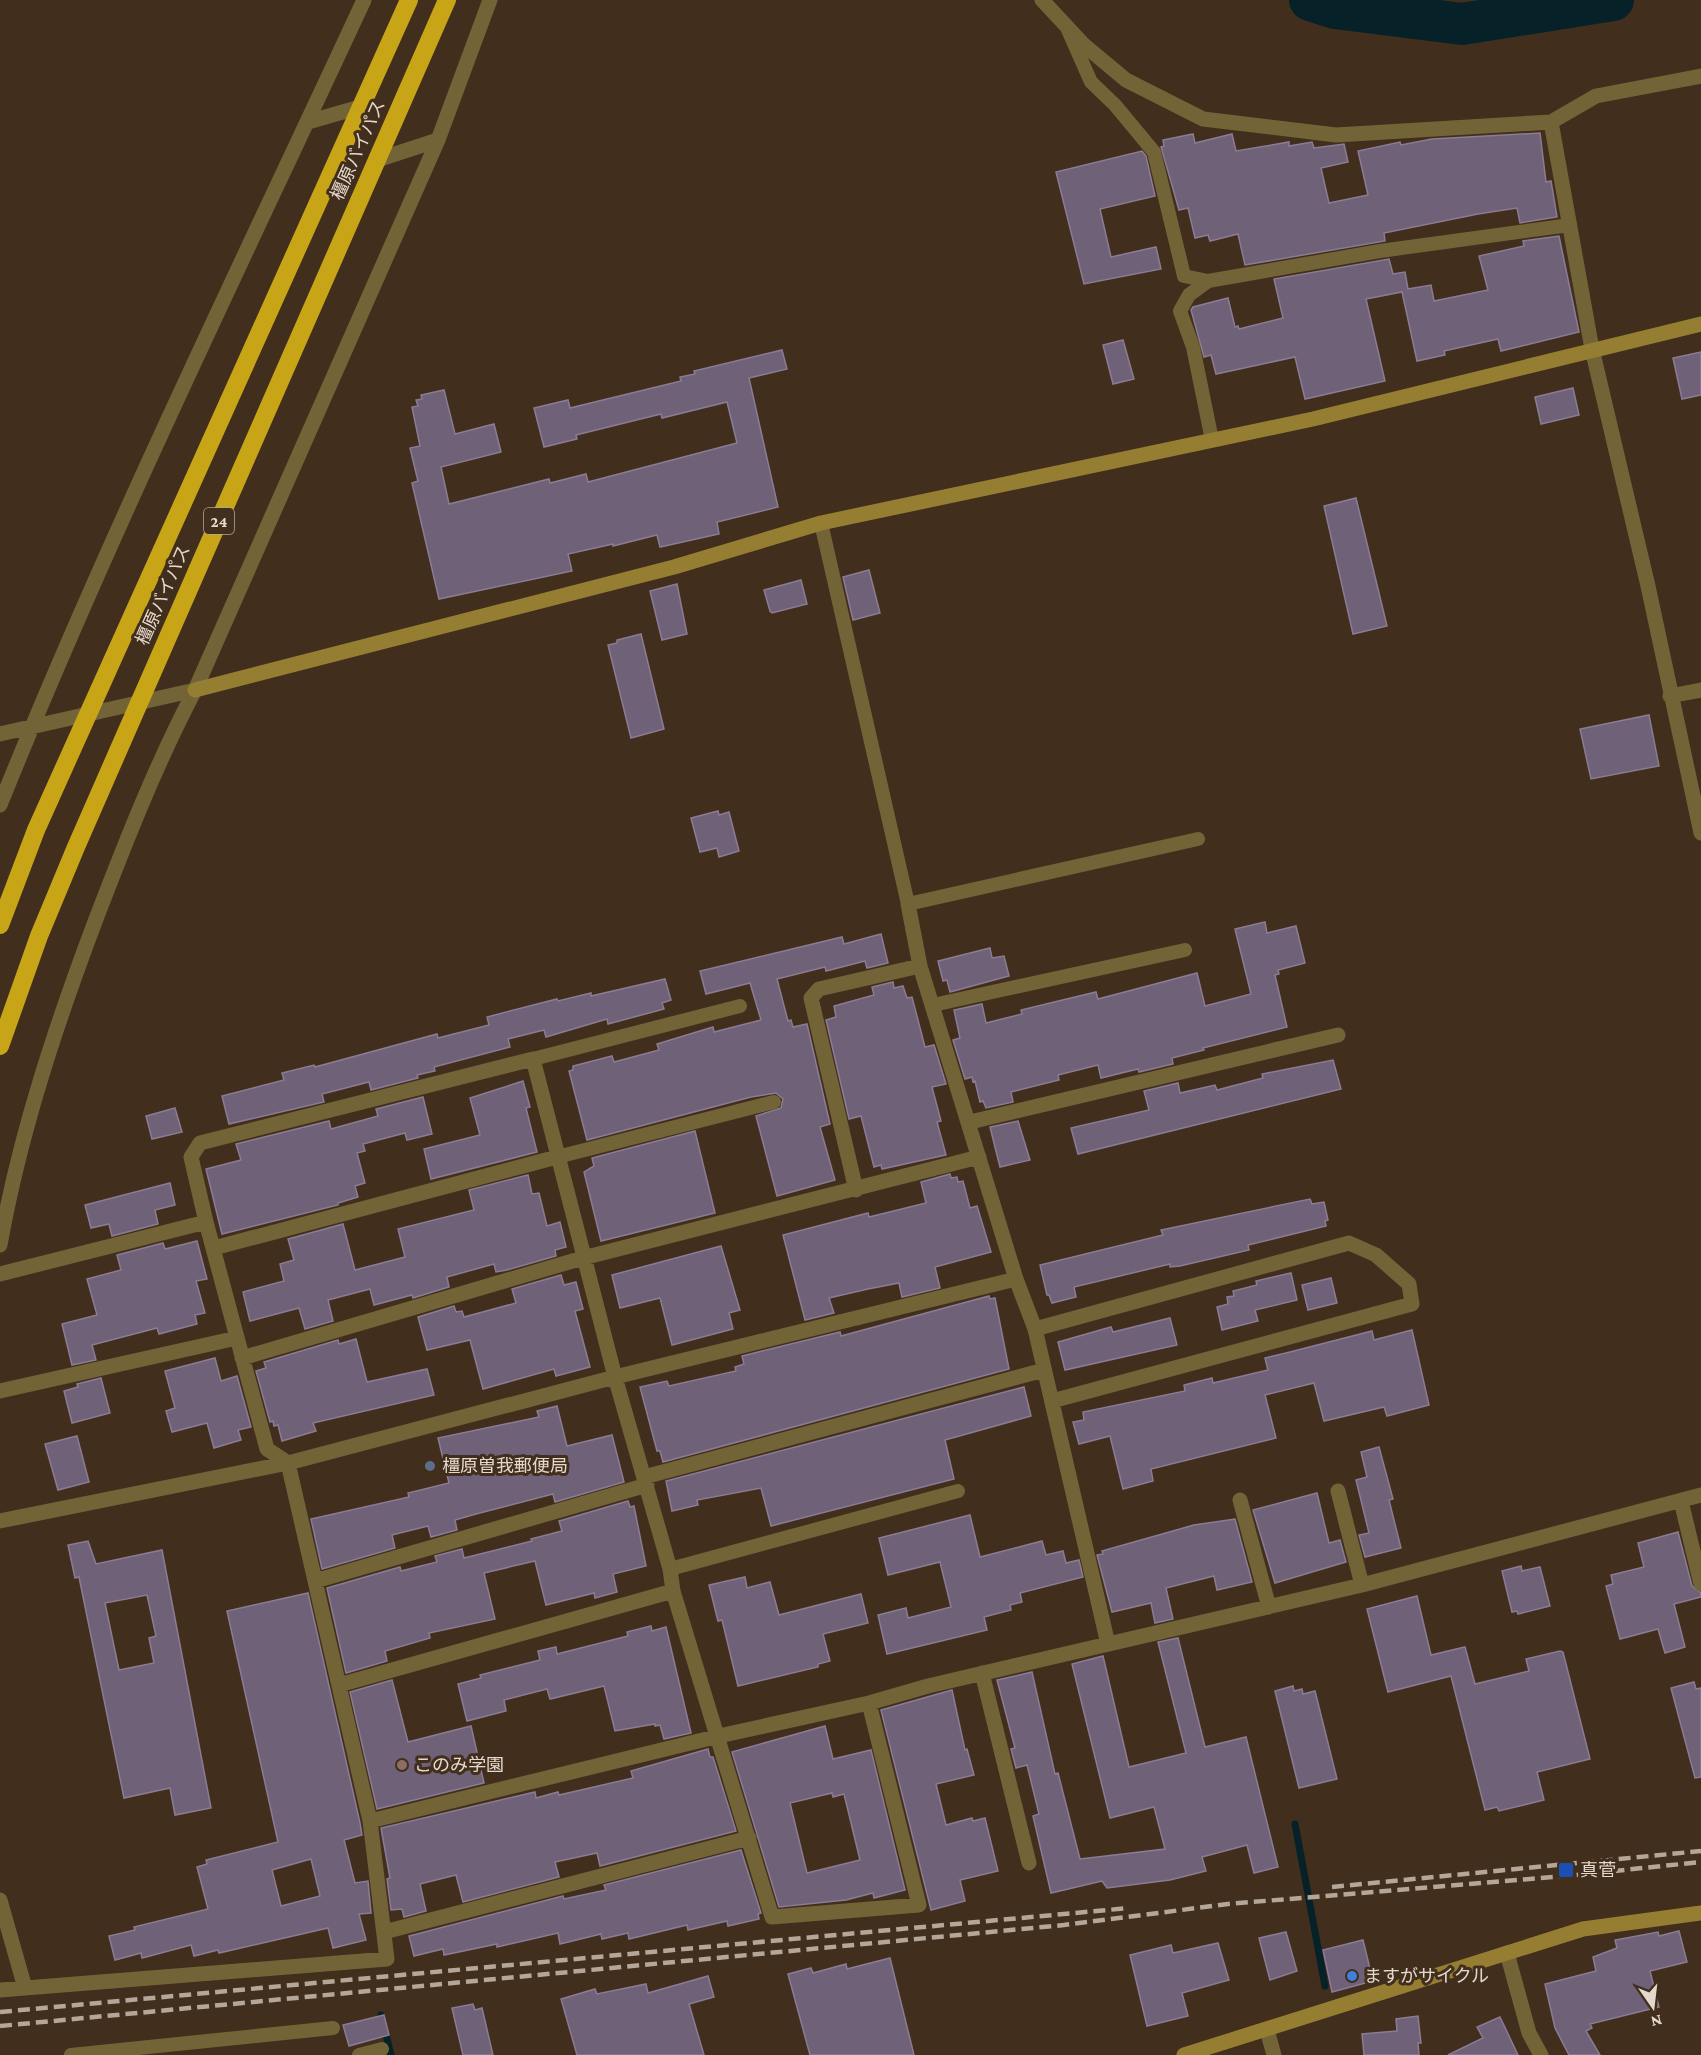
<svg xmlns="http://www.w3.org/2000/svg" width="1701" height="2055" viewBox="0 0 1701 2055" font-family="'Crimson Pro','Noto Sans JP',serif">
  <style>
    .lines { fill: none; stroke-linecap: round; stroke-linejoin: round }
    .stream { stroke: #062127; stroke-width: 7 }
    .river { stroke: #062127; stroke-width: 42 }
    .building { fill: #6f6178; stroke: #8b7c94; stroke-width: 1.5; fill-rule: evenodd }
    .lane { stroke: #726437; stroke-width: 14 }
    .street { stroke: #726437; stroke-width: 15 }
    .secondary { stroke: #957e32; stroke-width: 15 }
    .highway { stroke: #c8a517; stroke-width: 18 }
    .rail { stroke: #b4a699; stroke-width: 4.5; stroke-dasharray: 12 6; stroke-linecap: butt }
    .service-dot { fill: #5c6f8a; stroke: #412e1d; stroke-width: 2 }
    .education-dot { fill: #8d6e63; stroke: #412e1d; stroke-width: 2 }
    .transit-dot { fill: #1a4fb4; stroke: #412e1d; stroke-width: 2 }
    .shop-dot { fill: #3f7fe0; stroke: #412e1d; stroke-width: 2 }
    .labels { text-anchor: middle; dominant-baseline: central; stroke-width: 6; stroke-linejoin: round; paint-order: stroke }
    .shield { fill: #412e1d; stroke: #b4a699; stroke-width: 1.5 }
    .shield-label { font-size: 16px; font-weight: bold; fill: #e5d9ce }
    .street-label { font-size: 18px; fill: #e5d9ce; stroke: #412e1d }
    .poi-label { font-size: 18px; fill: #e5d9ce; stroke: #412e1d; text-anchor: start }
  </style>
  <rect width="100%" height="100%" fill="#412e1d"/>
  <g class="lines">
    <path class="stream" d="M1295,1824L1325,1986
      M381,2015L391,2055"/>
    <path class="river" d="M1310,0L1335,8L1462,24L1613,0"/>
  </g>
  <path class="building" d="M1540,133L1546,182L1551,181L1557,217L1520,223L1517,208L1478,214L1384,233L1385,241L1245,265L1238,234L1210,241L1208,235L1195,238L1188,208L1179,210L1161,147L1164,146L1163,140L1193,134L1195,143L1232,134L1236,151L1289,142V146L1312,142L1314,148L1344,144L1348,162L1321,168L1329,203L1368,195L1358,151L1400,142L1401,145L1432,139Z
    M1142,151L1146,156L1155,196L1100,209L1111,257L1156,247L1161,269L1084,284L1056,172Z
    M1559,236L1579,332L1501,351L1498,339L1444,351L1445,355L1417,361L1402,292L1366,299L1385,381L1305,399L1295,357L1216,374L1211,355L1204,357L1191,310L1193,307L1228,298L1235,327L1238,326L1239,329L1283,318L1274,279L1389,259L1393,274L1405,272L1408,289L1431,285L1434,301L1488,290L1479,256L1524,246L1523,241Z
    M1123,340L1134,379L1113,384L1103,345Z
    M782,350L787,369L749,378L778,507L717,522L719,534L660,547L657,535L613,546V544L568,554L572,571L439,599L412,483L418,481L410,448L420,446L412,407L418,406L416,400L422,399L421,395L444,390L455,434L494,424L501,452L441,467L449,504L549,479L550,483L586,474L588,482L737,443L727,402L662,418L661,414L576,435L577,439L544,447L534,408L568,400L570,408L681,381L680,377L695,374L694,371Z
    M1701,352V395L1682,399L1673,358Z
    M1573,388L1579,415L1541,424L1535,397Z
    M1356,498L1387,626L1353,634L1324,506Z
    M869,570L880,613L853,620L843,577Z
    M801,580L807,604L772,613L770,611L764,590Z
    M677,584L687,634L662,640L650,591Z
    M641,634L664,729L631,738L608,645L617,643V640Z
    M1649,715L1659,766L1591,779L1580,729Z
    M718,811L719,815L729,812L739,851L719,857L717,848L700,852L691,818Z
    M1265,922L1267,933L1296,926L1305,963L1278,970L1279,974L1275,975L1287,1027L1203,1048L1204,1050L1172,1058L1173,1064L1139,1072L1138,1069L1101,1078L1098,1065L1058,1075L1059,1080L1011,1092L1013,1102L986,1108L983,1101L980,1102L975,1081L973,1082L972,1077L965,1079L953,1040L960,1038L954,1010L982,1004L986,1023L1022,1014L1021,1010L1096,992L1098,999L1197,973L1205,1006L1251,994L1235,929Z
    M881,934L888,963L867,968L865,961L826,971L825,967L777,979L788,1021L791,1020L793,1027L807,1024L830,1124L820,1127L835,1180L777,1196L756,1116L781,1108L783,1099L776,1093L751,1097L587,1140L569,1071L573,1070V1066L612,1056L614,1062L659,1050L657,1044L713,1027L714,1032L761,1020L750,983L706,994L700,971L842,937L844,944Z
    M990,948L992,958L1004,956L1009,976L950,992L947,980L943,981L938,961Z
    M665,979L671,1000L662,1003L664,1009L608,1024L607,1019L546,1037L544,1030L508,1039L510,1047L434,1067L435,1071L417,1075L418,1078L371,1090L369,1082L322,1094L324,1102L229,1124L222,1096L284,1080L282,1073L314,1065L315,1067L437,1034L438,1038L489,1025L487,1017L557,999L558,1001L591,993V996Z
    M893,982L894,988L903,986L907,998L912,997L925,1047L934,1045L946,1084L932,1087L941,1121L937,1122L946,1155L882,1169L881,1165L874,1167L861,1116L849,1119L826,1020L836,1017L834,1006L874,995L872,987Z
    M1333,1060L1341,1089L1078,1154L1071,1128L1149,1110L1144,1091L1178,1083L1180,1093L1215,1085L1217,1090L1263,1078L1262,1074Z
    M523,1081L530,1107L526,1108L537,1152L431,1179L424,1149L480,1135L470,1098Z
    M423,1097L432,1134L407,1140L405,1133L363,1144L365,1151L357,1153L365,1183L355,1186L358,1197L338,1203V1205L222,1234L206,1169L241,1160L236,1144L329,1121L331,1129L378,1116L376,1109Z
    M175,1108L182,1132L152,1139L146,1116Z
    M1018,1121L1030,1160L1000,1167L990,1127Z
    M695,1131L715,1213L601,1241L584,1172L594,1166L592,1158Z
    M950,1174L951,1178L957,1177L958,1182L963,1181L970,1208L977,1206L991,1252L935,1267L940,1288L902,1297L899,1283L868,1289L829,1298L834,1313L805,1320L783,1235L868,1213L869,1217L926,1203L921,1182Z
    M528,1175L532,1194L539,1193L547,1226L560,1222L566,1247L555,1250L556,1256L507,1270L496,1272L494,1264L447,1277L449,1287L413,1298L412,1295L374,1305L370,1289L328,1300L333,1321L305,1329L299,1308L250,1321L243,1292L284,1281L280,1264L294,1260L288,1239L343,1224L355,1270L405,1257L398,1229L474,1210L469,1190Z
    M170,1183L175,1205L155,1210L158,1224L112,1236L109,1224L91,1228L85,1205Z
    M1310,1199L1312,1204L1324,1202L1328,1220L1325,1221L1326,1226L1248,1245L1249,1250L1180,1266L1170,1267V1264L1074,1287L1076,1297L1052,1303L1049,1295H1047L1040,1265L1163,1235L1161,1230Z
    M197,1241L207,1279L196,1281L205,1313L195,1315L197,1324L159,1334L157,1328L92,1345L96,1360L72,1365L62,1324L97,1315L87,1279L121,1270L117,1255L163,1243L165,1249Z
    M721,1246L740,1310L729,1313L733,1329L672,1345L660,1298L620,1308L612,1275Z
    M1291,1273L1297,1300L1255,1310L1258,1321L1222,1330L1217,1307L1228,1304L1227,1297L1234,1296L1233,1291L1257,1285L1256,1281Z
    M561,1275L564,1285L576,1282L583,1309L575,1311L590,1367L556,1376L554,1369L483,1389L470,1340L427,1350L418,1317L454,1306L456,1312L462,1311L464,1317L516,1303L512,1289Z
    M1331,1278L1337,1303L1308,1310L1302,1285Z
    M989,1296L990,1299L995,1298L1009,1369L663,1462L660,1451H657L640,1387L667,1381L669,1386L736,1371L735,1367L744,1364L742,1356L840,1332L841,1336Z
    M1170,1318L1177,1345L1065,1370L1058,1342L1111,1327L1113,1332Z
    M1412,1330L1429,1405L1387,1416L1384,1407L1324,1421L1314,1383L1265,1395L1276,1438L1151,1469L1153,1481L1123,1489L1110,1436L1079,1444L1073,1422L1084,1420L1083,1412L1185,1391L1184,1385L1212,1378L1213,1383L1268,1370L1265,1358L1290,1352L1372,1331L1374,1340Z
    M356,1339L367,1382L427,1369L434,1395L313,1423L316,1431L282,1441L278,1425L274,1426L273,1421L270,1422L256,1371L266,1368L264,1362L338,1340L339,1344Z
    M215,1358L221,1381L237,1376L251,1427L238,1430L241,1440L214,1448L207,1423L172,1432L166,1411L175,1408L165,1371Z
    M101,1378L110,1413L72,1423L64,1391L78,1387L77,1384Z
    M1024,1387L1031,1416L945,1440L954,1479L771,1526L761,1488L697,1500L698,1505L672,1511L666,1481Z
    M557,1406L567,1446L612,1435L624,1482L555,1502L553,1494L476,1514L455,1520L457,1530L431,1537L428,1526L392,1535L395,1548L322,1569L311,1519L409,1497L408,1493L449,1483L438,1438L539,1417L537,1411Z
    M77,1436L89,1482L58,1490L45,1444Z
    M1379,1447L1393,1499L1389,1500L1401,1548L1365,1557L1359,1535L1369,1533L1356,1480L1367,1477L1361,1452Z
    M1317,1493L1329,1543L1340,1540L1346,1562L1275,1583L1253,1510Z
    M628,1501L630,1507L634,1506L646,1566L613,1574L617,1592L595,1598L594,1593L546,1605L535,1561L484,1573L495,1619L429,1633L430,1638L385,1651L387,1661L346,1673L327,1588L400,1567L401,1571L437,1562L435,1556L462,1549L464,1558L532,1541L531,1539L562,1531L559,1521Z
    M970,1515L980,1557L1042,1541L1046,1555L1063,1551L1066,1563L1079,1560L1083,1577L1020,1593L1022,1602L1010,1605L1011,1610L984,1617L987,1630L887,1654L878,1615L906,1608L908,1618L951,1607L940,1562L888,1575L879,1538Z
    M1235,1519L1252,1582L1217,1590L1214,1576L1166,1588L1173,1619L1155,1623L1151,1603L1112,1612L1097,1555L1103,1554L1102,1551L1194,1525Z
    M1678,1532L1692,1586L1701,1593V1597L1674,1604L1685,1647L1665,1653L1658,1629L1620,1639L1606,1586L1613,1584L1611,1575L1644,1567L1638,1543Z
    M88,1541L96,1564L162,1550L211,1808L175,1815L170,1788L124,1798L79,1577L75,1578L68,1545ZM147,1595L156,1636L149,1638L154,1663L119,1670L105,1603Z
    M1521,1566L1522,1571L1540,1567L1550,1606L1518,1614L1517,1611L1512,1612L1502,1571Z
    M745,1577L747,1588L770,1582L779,1615L861,1594L868,1623L823,1634L830,1661L818,1664V1667L738,1686L722,1620L718,1621L709,1585Z
    M308,1593L360,1823L362,1835L344,1840L355,1883L368,1881L371,1913L359,1914L366,1940L333,1948L328,1928L219,1953L218,1950L194,1956L191,1945L142,1958L141,1953L115,1960L109,1936L135,1930L134,1927L208,1909L197,1867L207,1864L206,1860L278,1842L227,1611ZM311,1859L320,1896L281,1906L272,1870Z
    M1417,1596L1431,1655L1465,1647L1475,1684L1529,1671L1526,1659L1560,1651L1563,1652L1590,1759L1537,1772L1544,1800L1499,1811L1497,1807L1485,1810L1451,1676L1388,1692L1367,1609Z
    M651,1626L652,1631L666,1627L691,1733L664,1739L660,1725L655,1726V1724L615,1731L604,1686L550,1699L547,1689L504,1700L506,1711L467,1721L458,1684L481,1678L480,1675L540,1660L538,1651L556,1647L557,1654L628,1636L627,1632Z
    M1178,1638L1205,1747L1246,1737L1278,1867L1254,1873L1247,1845L1202,1857L1206,1871L1170,1880L1107,1888L1102,1881L1051,1893L1033,1816L1039,1814L1027,1765L1016,1768L1011,1749L1015,1748L997,1680L1032,1672L1055,1774L1058,1773L1080,1859L1165,1849L1154,1807L1110,1818L1072,1664L1103,1656L1129,1767L1186,1753L1158,1642Z
    M392,1680L408,1742L471,1726L484,1783L377,1809L350,1692Z
    M1694,1682L1696,1689L1701,1688V1777L1695,1778L1671,1688Z
    M1293,1686L1294,1691L1302,1689L1303,1694L1315,1691L1337,1779L1299,1788L1275,1691Z
    M952,1690L965,1750L967,1749L974,1775L936,1784L946,1825L972,1818L973,1821L985,1818L998,1871L960,1880L965,1901L931,1910L881,1710Z
    M825,1726L833,1759L871,1750L905,1890L874,1898L873,1893L846,1900L779,1907L732,1752ZM832,1793L833,1797L844,1794L860,1860L807,1873L790,1803Z
    M708,1749L710,1757H713L736,1831L600,1866L597,1853L555,1862L559,1877L463,1902L456,1875L420,1884L426,1911L404,1917L402,1909L391,1910L387,1879L390,1878L381,1828L535,1792L536,1798L558,1792L559,1795L633,1778L631,1771Z
    M741,1850L761,1913L758,1914L759,1919L728,1926L727,1921L688,1930L687,1925L629,1939L628,1933L602,1939L601,1934L560,1944L558,1933L497,1947V1944L444,1955L443,1949L414,1956L409,1936L563,1896L564,1899L606,1890L604,1885Z
    M1679,1931L1687,1962L1650,1971L1659,2007L1590,2024L1592,2028L1586,2031L1600,2055H1569L1555,2028L1545,1984L1596,1971L1593,1957L1617,1948L1615,1940L1658,1932L1659,1936Z
    M1286,1932L1297,1971L1270,1980L1259,1938Z
    M1363,1940L1373,1981L1332,1992L1323,1950Z
    M1218,1943L1229,1980L1182,1993L1188,2016L1147,2026L1130,1955L1171,1945L1173,1953Z
    M890,1958L914,2055H810L788,1974L811,1968L813,1973L846,1964L847,1969Z
    M708,1976L714,1997L689,2004L704,2055H577L561,1999L595,1989L597,1994L646,1984L648,1993Z
    M473,2004L475,2010L482,2008L493,2055H463L452,2008Z
    M384,2015L389,2035L349,2046L343,2025Z
    M1418,2016L1421,2043H1418L1419,2055H1364L1362,2034L1397,2031L1396,2019Z
    M1500,2017L1518,2055H1448L1483,2038L1477,2027Z"/>
  <g class="lines">
    <path class="lane" d="M1068,30L1091,82L1115,105L1154,152L1184,276L1208,281L1380,251L1570,225
      M1208,281L1189,295L1180,311L1193,347L1212,440
      M821,523L908,904L1198,839
      M933,1005L1185,950
      M533,1059L740,1006
      M557,1157L774,1102
      M670,1569L958,1491
      M71,2055L333,2028
      M359,2055L382,2049"/>
    <path class="street" d="M1042,0L1084,45L1126,80L1203,119L1336,135L1551,122L1596,96L1701,76
      M308,122L360,107
      M1551,122L1592,349L1648,586L1701,833
      M377,160L438,140
      M1670,696L1701,690
      M0,734L195,690
      M0,805C110,532 240,267 364,0
      M908,904L920,966L1016,1279L1035,1329L1108,1644
      M970,1122L1338,1035
      M856,1190L811,998L819,989L920,966
      M0,1245C20,1133 56,1025 96,919C126,841 156,764 195,690L438,140L490,0
      M214,1248L557,1157
      M0,1274L206,1222
      M1035,1329L1349,1243L1376,1255L1409,1284L1412,1304L1052,1401
      M242,1358L583,1258L979,1157
      M0,1391L237,1338
      M644,1477L1044,1370
      M1338,1491L1362,1585
      M1240,1500L1269,1607
      M1681,1501L1701,1584
      M0,1521L288,1463L615,1377L1016,1279
      M315,1581L647,1485
      M982,1673L1029,1863
      M339,1685L673,1591
      M370,1821L719,1736L869,1703L928,1686L1362,1585L1701,1495
      M0,1900L25,1988
      M384,1932L749,1838
      M1507,1953L1529,2033L1541,2055
      M0,1990L387,1959L370,1821L288,1463L267,1449L206,1222L191,1157L200,1143L533,1059L615,1377L670,1569L673,1591L772,1917L919,1905L869,1703
      M1267,2030L1274,2055"/>
    <path class="secondary" d="M195,690L674,567L821,523L1313,419L1701,324
      M1184,2055L1583,1929L1701,1913"/>
    <path class="highway" d="M0,925L36,830L409,0
      M0,1046L39,936L76,847L447,0"/>
    <path class="rail" d="M1332,1887L1701,1851
      M0,2012L1129,1908
      M0,2026L1064,1925L1228,1904L1566,1876L1701,1862"/>
  </g>
  <circle class="service-dot" cx="430" cy="1466" r="6"/>
  <circle class="education-dot" cx="402" cy="1765" r="6"/>
  <rect class="transit-dot" x="1558" y="1862" width="16" height="16" rx="3"/>
  <circle class="shop-dot" cx="1352" cy="1976" r="6"/>
  <g class="labels">
    <rect class="shield" x="204" y="508" width="30" height="26" rx="4.5"/>
    <g class="shield-label">
      <text x="219" y="521">24</text>
    </g>
    <g class="street-label">
      <text transform="translate(358 150) rotate(-66)">橿原バイパス</text>
      <text transform="translate(163 595) rotate(-66)">橿原バイパス</text>
    </g>
    <g class="poi-label">
      <text x="442" y="1466">橿原曽我郵便局</text>
      <text x="414" y="1765">このみ学園</text>
      <text x="1580" y="1870">真菅</text>
      <text x="1364" y="1976">ますがサイクル</text>
    </g>
  </g>
  <g transform="translate(1653 2007) rotate(166)" stroke="#412e1d" stroke-width="4.5" paint-order="stroke">
  <path d="M0-4.5L10 22L0 15L-10 22Z" fill="#e5d9ce"/>
  <text y="-9" font-size="16" font-weight="bold" text-anchor="middle" fill="#e5d9ce">N</text>
  </g>
</svg>
